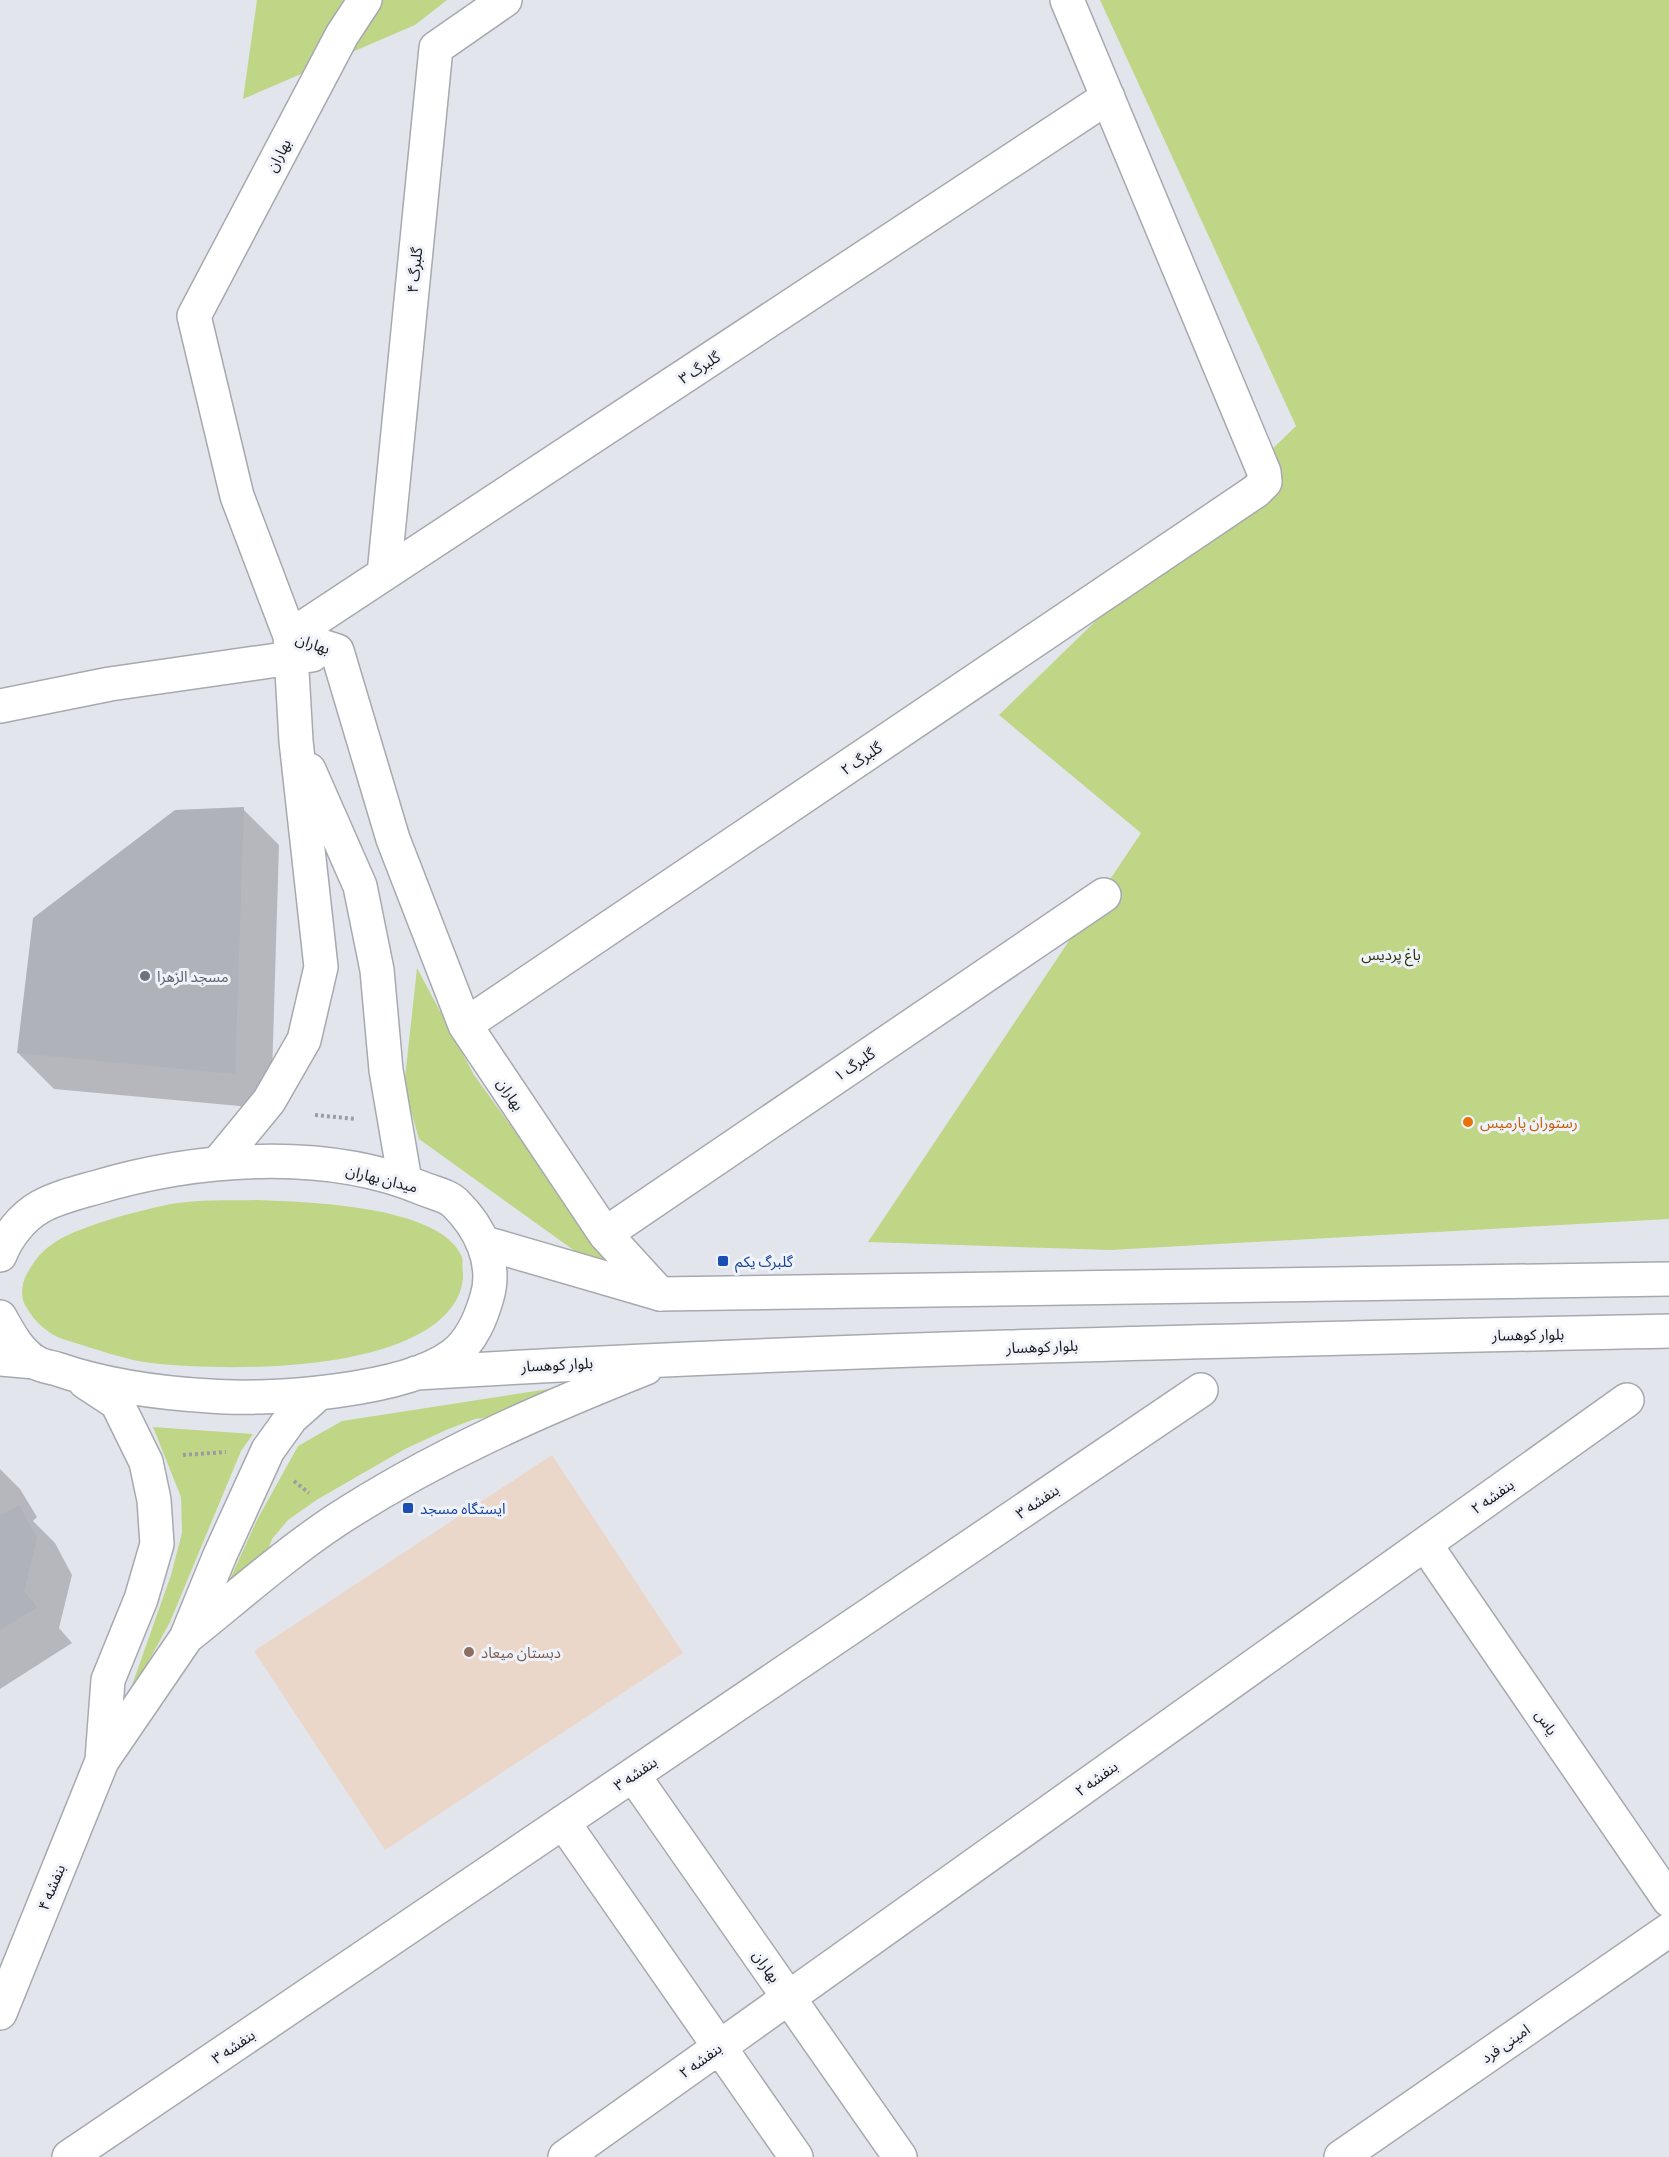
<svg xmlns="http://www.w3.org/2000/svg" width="1669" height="2157" viewBox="0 0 1669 2157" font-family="Barlow,'Noto Sans Arabic',sans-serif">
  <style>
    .education { fill: #ebd7c9 }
    .green { fill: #bfd687 }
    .shadow { fill: #0003 }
    .building { fill: #b0b2b9 }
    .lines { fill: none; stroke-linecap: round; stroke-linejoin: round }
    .minor-casing { stroke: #a6a9b0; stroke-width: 36 }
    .major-casing { stroke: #a6a9b0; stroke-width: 36 }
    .path { stroke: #9c9da3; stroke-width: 4; stroke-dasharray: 3 3; stroke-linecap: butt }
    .minor { stroke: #fff; stroke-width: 33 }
    .major { stroke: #fff; stroke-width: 33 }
    .worship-dot { fill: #6b7280; stroke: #f0f2fa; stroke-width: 2 }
    .food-dot { fill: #e8710a; stroke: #f0f2fa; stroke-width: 2 }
    .transit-dot { fill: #1a4fb4; stroke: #f0f2fa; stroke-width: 2 }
    .education-dot { fill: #8d6e63; stroke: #f0f2fa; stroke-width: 2 }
    .labels { text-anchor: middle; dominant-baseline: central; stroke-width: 6; stroke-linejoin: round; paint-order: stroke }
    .street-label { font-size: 15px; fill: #191a1c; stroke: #f0f2fa }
    .park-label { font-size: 15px; fill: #29320b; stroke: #f0f2fa }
    .worship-label { font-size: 15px; fill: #5b616d; stroke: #f0f2fa; text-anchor: start }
    .food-label { font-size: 15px; fill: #c56008; stroke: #f0f2fa; text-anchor: start }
    .transit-label { font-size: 15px; fill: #164399; stroke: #f0f2fa; text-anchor: start }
    .education-label { font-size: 15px; fill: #785e54; stroke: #f0f2fa; text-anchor: start }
  </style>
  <rect width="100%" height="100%" fill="#e3e5ed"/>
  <path class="education" d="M552,1455L683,1653L385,1850L254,1651Z"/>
  <path class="green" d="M257,0H447L415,25L243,99Z
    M1100,0H1669V1219L1110,1250L868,1242L1141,833L999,715L1296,426Z
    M417,968L474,1075L614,1268L579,1254L419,1139L404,1087Z
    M258,1200C306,1202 441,1205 462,1257C463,1261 462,1268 463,1273C464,1297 447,1317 426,1330C360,1371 227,1371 151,1363C128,1360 104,1352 82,1345C69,1341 55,1338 45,1329C37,1323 30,1314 25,1305C20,1297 22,1280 28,1272C34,1261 41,1252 51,1245C74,1227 141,1210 171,1204C199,1199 230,1201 258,1200Z
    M555,1388L497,1416L475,1419L446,1430L405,1449L318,1499L288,1520L272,1539L266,1556L225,1590L257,1520L298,1446L342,1421Z
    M153,1427L253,1434L241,1451L170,1622L125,1705L171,1575L182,1533L181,1497Z"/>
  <path class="shadow" d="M243,809L279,845L271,1109L54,1089L18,1053Z
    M0,1469L20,1489L37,1517L33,1521L55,1543L72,1575L59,1628L72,1643L0,1689Z"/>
  <path class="building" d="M244,807L235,1074L17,1053L33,918L175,810Z
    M19,1505L37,1538L24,1591L37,1607L0,1630V1513L1,1515Z"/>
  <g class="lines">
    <defs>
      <path id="minor" d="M365,0L342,35L194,316L237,496L290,636L337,651L393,839L465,1025L605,1234L660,1294
        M384,574L436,48L505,0
        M0,706L110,684L312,655
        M309,770L360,886L377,970L386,1070L405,1181
        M465,1025L1256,491L1265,482L1264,472L1067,0
        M218,1163L269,1101L304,1040L321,967L296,741L290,636L1108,97
        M605,1234L1104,895
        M0,1359L35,1362
        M1425,1544L1669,1900
        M633,1775L900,2157
        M563,1822L796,2157
        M69,2157L1201,1390
        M565,2157L1627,1400
        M1341,2157L1669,1930"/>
      <path id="major" d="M485,1243L660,1294L1669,1279
        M0,1255C7,1237 22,1217 40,1207C56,1198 76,1193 94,1188C195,1158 324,1147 424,1189C434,1193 448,1196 455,1203C480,1227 497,1263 487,1297C481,1318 472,1341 453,1355C405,1391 269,1401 210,1396C158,1393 106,1386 57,1369C50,1367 41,1366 35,1362C18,1351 9,1333 0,1317
        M416,1373C833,1348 1251,1340 1669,1331
        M85,1382L117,1403L146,1462L154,1500L157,1544L141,1599L108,1680L102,1760
        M188,1636C237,1597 284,1555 335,1521C433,1457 538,1411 646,1368
        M0,2013L102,1761L186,1638L220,1555L268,1450L291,1418L319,1393"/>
    </defs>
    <use href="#minor" class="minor-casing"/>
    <use href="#major" class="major-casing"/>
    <path class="path" d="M315,1115L356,1119
      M183,1455L226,1452
      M294,1481L309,1493"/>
    <use href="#minor" class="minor"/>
    <use href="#major" class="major"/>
  </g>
  <circle class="worship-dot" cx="145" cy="976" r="6"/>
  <circle class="food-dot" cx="1468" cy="1122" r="6"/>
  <g class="transit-dot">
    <rect x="717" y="1255" width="12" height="12" rx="3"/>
    <rect x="402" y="1502" width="12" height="12" rx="3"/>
  </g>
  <circle class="education-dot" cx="469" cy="1652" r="6"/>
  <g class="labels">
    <g class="street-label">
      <text transform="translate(278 155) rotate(-62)">بهاران</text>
      <text transform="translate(414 270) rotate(-84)">گلبرگ ۴</text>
      <text transform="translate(699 367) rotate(-33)">گلبرگ ۳</text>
      <text transform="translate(313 643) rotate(19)">بهاران</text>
      <text transform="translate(861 758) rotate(-34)">گلبرگ ۲</text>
      <text transform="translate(854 1064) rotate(-34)">گلبرگ ۱</text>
      <text transform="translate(511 1094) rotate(56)">بهاران</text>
      <text transform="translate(382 1178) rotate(14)">میدان بهاران</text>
      <text transform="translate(1528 1334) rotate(-1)">بلوار کوهسار</text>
      <text transform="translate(1042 1346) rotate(-2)">بلوار کوهسار</text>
      <text transform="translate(557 1364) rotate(-3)">بلوار کوهسار</text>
      <text transform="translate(1492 1496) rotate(-35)">بنفشه ۲</text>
      <text transform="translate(1037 1501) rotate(-34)">بنفشه ۳</text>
      <text transform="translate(1547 1722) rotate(56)">یاس</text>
      <text transform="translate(635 1773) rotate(-34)">بنفشه ۳</text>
      <text transform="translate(1096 1778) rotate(-36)">بنفشه ۲</text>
      <text transform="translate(51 1887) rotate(-68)">بنفشه ۴</text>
      <text transform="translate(767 1966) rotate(55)">بهاران</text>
      <text transform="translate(1505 2043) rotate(-35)">امینی فرد</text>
      <text transform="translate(233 2046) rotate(-34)">بنفشه ۳</text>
      <text transform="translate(700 2060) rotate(-36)">بنفشه ۲</text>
    </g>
    <g class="park-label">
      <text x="1391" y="954">باغ پردیس</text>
    </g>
    <g class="worship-label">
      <text x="157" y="976">مسجد الزهرا</text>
    </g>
    <g class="food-label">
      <text x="1480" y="1122">رستوران پارمیس</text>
    </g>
    <g class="transit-label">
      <text x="735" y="1261">گلبرگ یکم</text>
      <text x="420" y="1508">ایستگاه مسجد</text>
    </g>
    <g class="education-label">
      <text x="481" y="1652">دبستان میعاد</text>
    </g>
  </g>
</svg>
